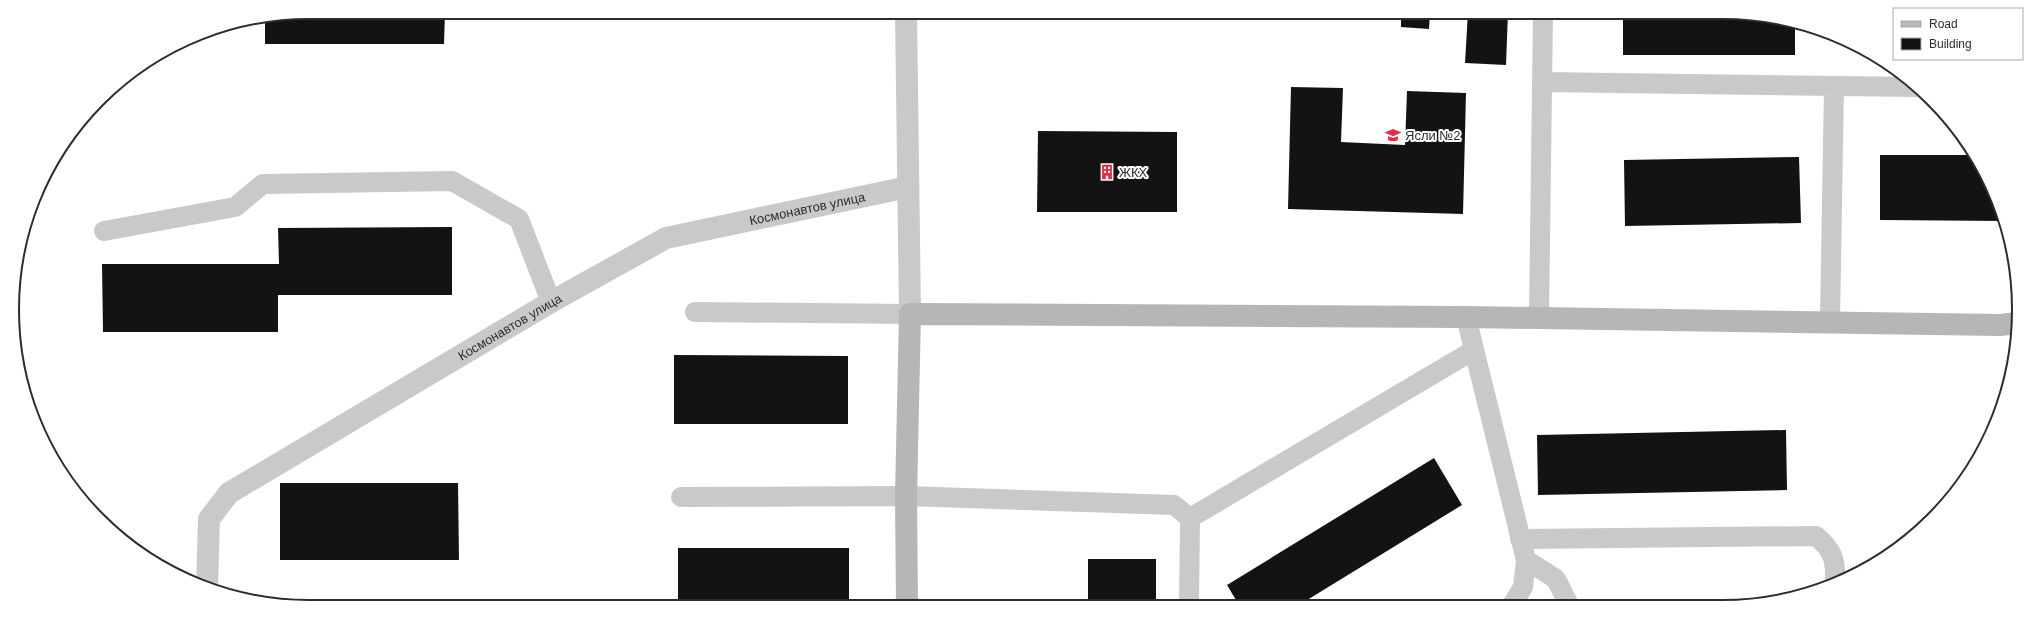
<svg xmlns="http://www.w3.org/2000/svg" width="2031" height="619" viewBox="0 0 2031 619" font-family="Helvetica,sans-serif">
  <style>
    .building { fill: #131313 }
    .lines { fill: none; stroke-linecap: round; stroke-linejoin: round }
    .lane { stroke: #c9c9c9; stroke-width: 20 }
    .street { stroke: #c9c9c9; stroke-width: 22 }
    .secondary { stroke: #b6b6b6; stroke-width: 22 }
    .labels { text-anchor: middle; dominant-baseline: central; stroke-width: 4; stroke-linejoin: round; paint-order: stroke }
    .poi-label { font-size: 13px; fill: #2c2c2c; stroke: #fff; text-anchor: start }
    .street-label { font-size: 13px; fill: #2c2c2c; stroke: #fff }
    .rim { fill: none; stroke: #2c2c2c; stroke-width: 2 }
  </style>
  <rect width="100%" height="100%" fill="#fff"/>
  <path class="building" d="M310,12H445L444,44H265V16Z
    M1401,12H1430L1429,29L1401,27Z
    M1468,12H1508L1506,65L1465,63Z
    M1623,12H1722L1780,18L1795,23V55H1623Z
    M1291,87L1343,88L1341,142L1405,145L1407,91L1466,93L1463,214L1288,209Z
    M1038,131L1177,132V212H1037Z
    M1880,155H1975L1996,196L2004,221L1880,220Z
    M1799,157L1801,223L1625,226L1624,160Z
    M452,227V295H278V332H103L102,264H279L278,228Z
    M674,355L848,356V424H674Z
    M1786,430L1787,490L1538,495L1537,435Z
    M1434,458L1462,505L1299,605H1239L1227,585Z
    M280,483H458L459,560H280Z
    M678,548H849V606H678Z
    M1088,559H1156V605L1088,606Z"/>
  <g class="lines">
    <path class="lane" d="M1542,82L1917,87
      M104,231L235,207L263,184L452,181L519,219L551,302
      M695,312L910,314
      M1466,317L1526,560L1523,587L1512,605
      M1539,318L1543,12
      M1830,321L1834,86
      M681,497L906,496L1174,505L1190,518L1189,605
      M1190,518L1474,350
      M1520,539L1816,536C1833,550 1836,560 1835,582
      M1526,560L1556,579L1569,605"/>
    <g class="street">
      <path d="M906,12L910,314"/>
      <path id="s1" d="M207,588L209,519L229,493L551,302L666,238L908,187"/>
    </g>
    <path class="secondary" d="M907,606L906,496L910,314L1466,317L2000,325L2018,323"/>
  </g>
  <defs>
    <symbol id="school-bare" viewBox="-9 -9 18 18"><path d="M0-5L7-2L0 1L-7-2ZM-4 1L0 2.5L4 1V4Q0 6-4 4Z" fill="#e72b44" stroke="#fff" stroke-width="2.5" paint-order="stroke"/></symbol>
    <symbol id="building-bare" viewBox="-9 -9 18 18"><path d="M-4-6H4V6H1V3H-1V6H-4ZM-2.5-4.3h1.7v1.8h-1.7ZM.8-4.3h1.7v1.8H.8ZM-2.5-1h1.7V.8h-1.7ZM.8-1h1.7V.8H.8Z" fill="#e72b44" stroke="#fff" stroke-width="2.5" paint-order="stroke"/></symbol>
  </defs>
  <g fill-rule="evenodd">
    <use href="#school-bare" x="1382" y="124" width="22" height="22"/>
    <use href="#building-bare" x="1096" y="161" width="22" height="22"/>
  </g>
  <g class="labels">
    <g class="poi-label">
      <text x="1405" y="135">Ясли №2</text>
      <text x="1119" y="172">ЖКХ</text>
    </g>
    <g class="street-label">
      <text stroke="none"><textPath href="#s1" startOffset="752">Космонавтов улица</textPath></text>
      <text stroke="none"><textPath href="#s1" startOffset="428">Космонавтов улица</textPath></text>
    </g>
  </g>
  <path d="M0 0H2031V619H0ZM309 19H1722A290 290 0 0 1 2012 309V310A290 290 0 0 1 1722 600H309A290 290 0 0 1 19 310V309A290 290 0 0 1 309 19Z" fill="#fff" fill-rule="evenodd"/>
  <path class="rim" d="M309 19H1722A290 290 0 0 1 2012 309V310A290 290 0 0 1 1722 600H309A290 290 0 0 1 19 310V309A290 290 0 0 1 309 19Z"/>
  <rect x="1893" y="8" width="130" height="52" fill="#ffffff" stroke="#ababab"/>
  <rect x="1901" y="21" width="20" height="6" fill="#b6b6b6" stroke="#ababab"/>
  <text x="1929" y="28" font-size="12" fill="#2c2c2c">Road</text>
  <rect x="1901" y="38" width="20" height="12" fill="#131313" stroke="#ababab"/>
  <text x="1929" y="48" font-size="12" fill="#2c2c2c">Building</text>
</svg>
